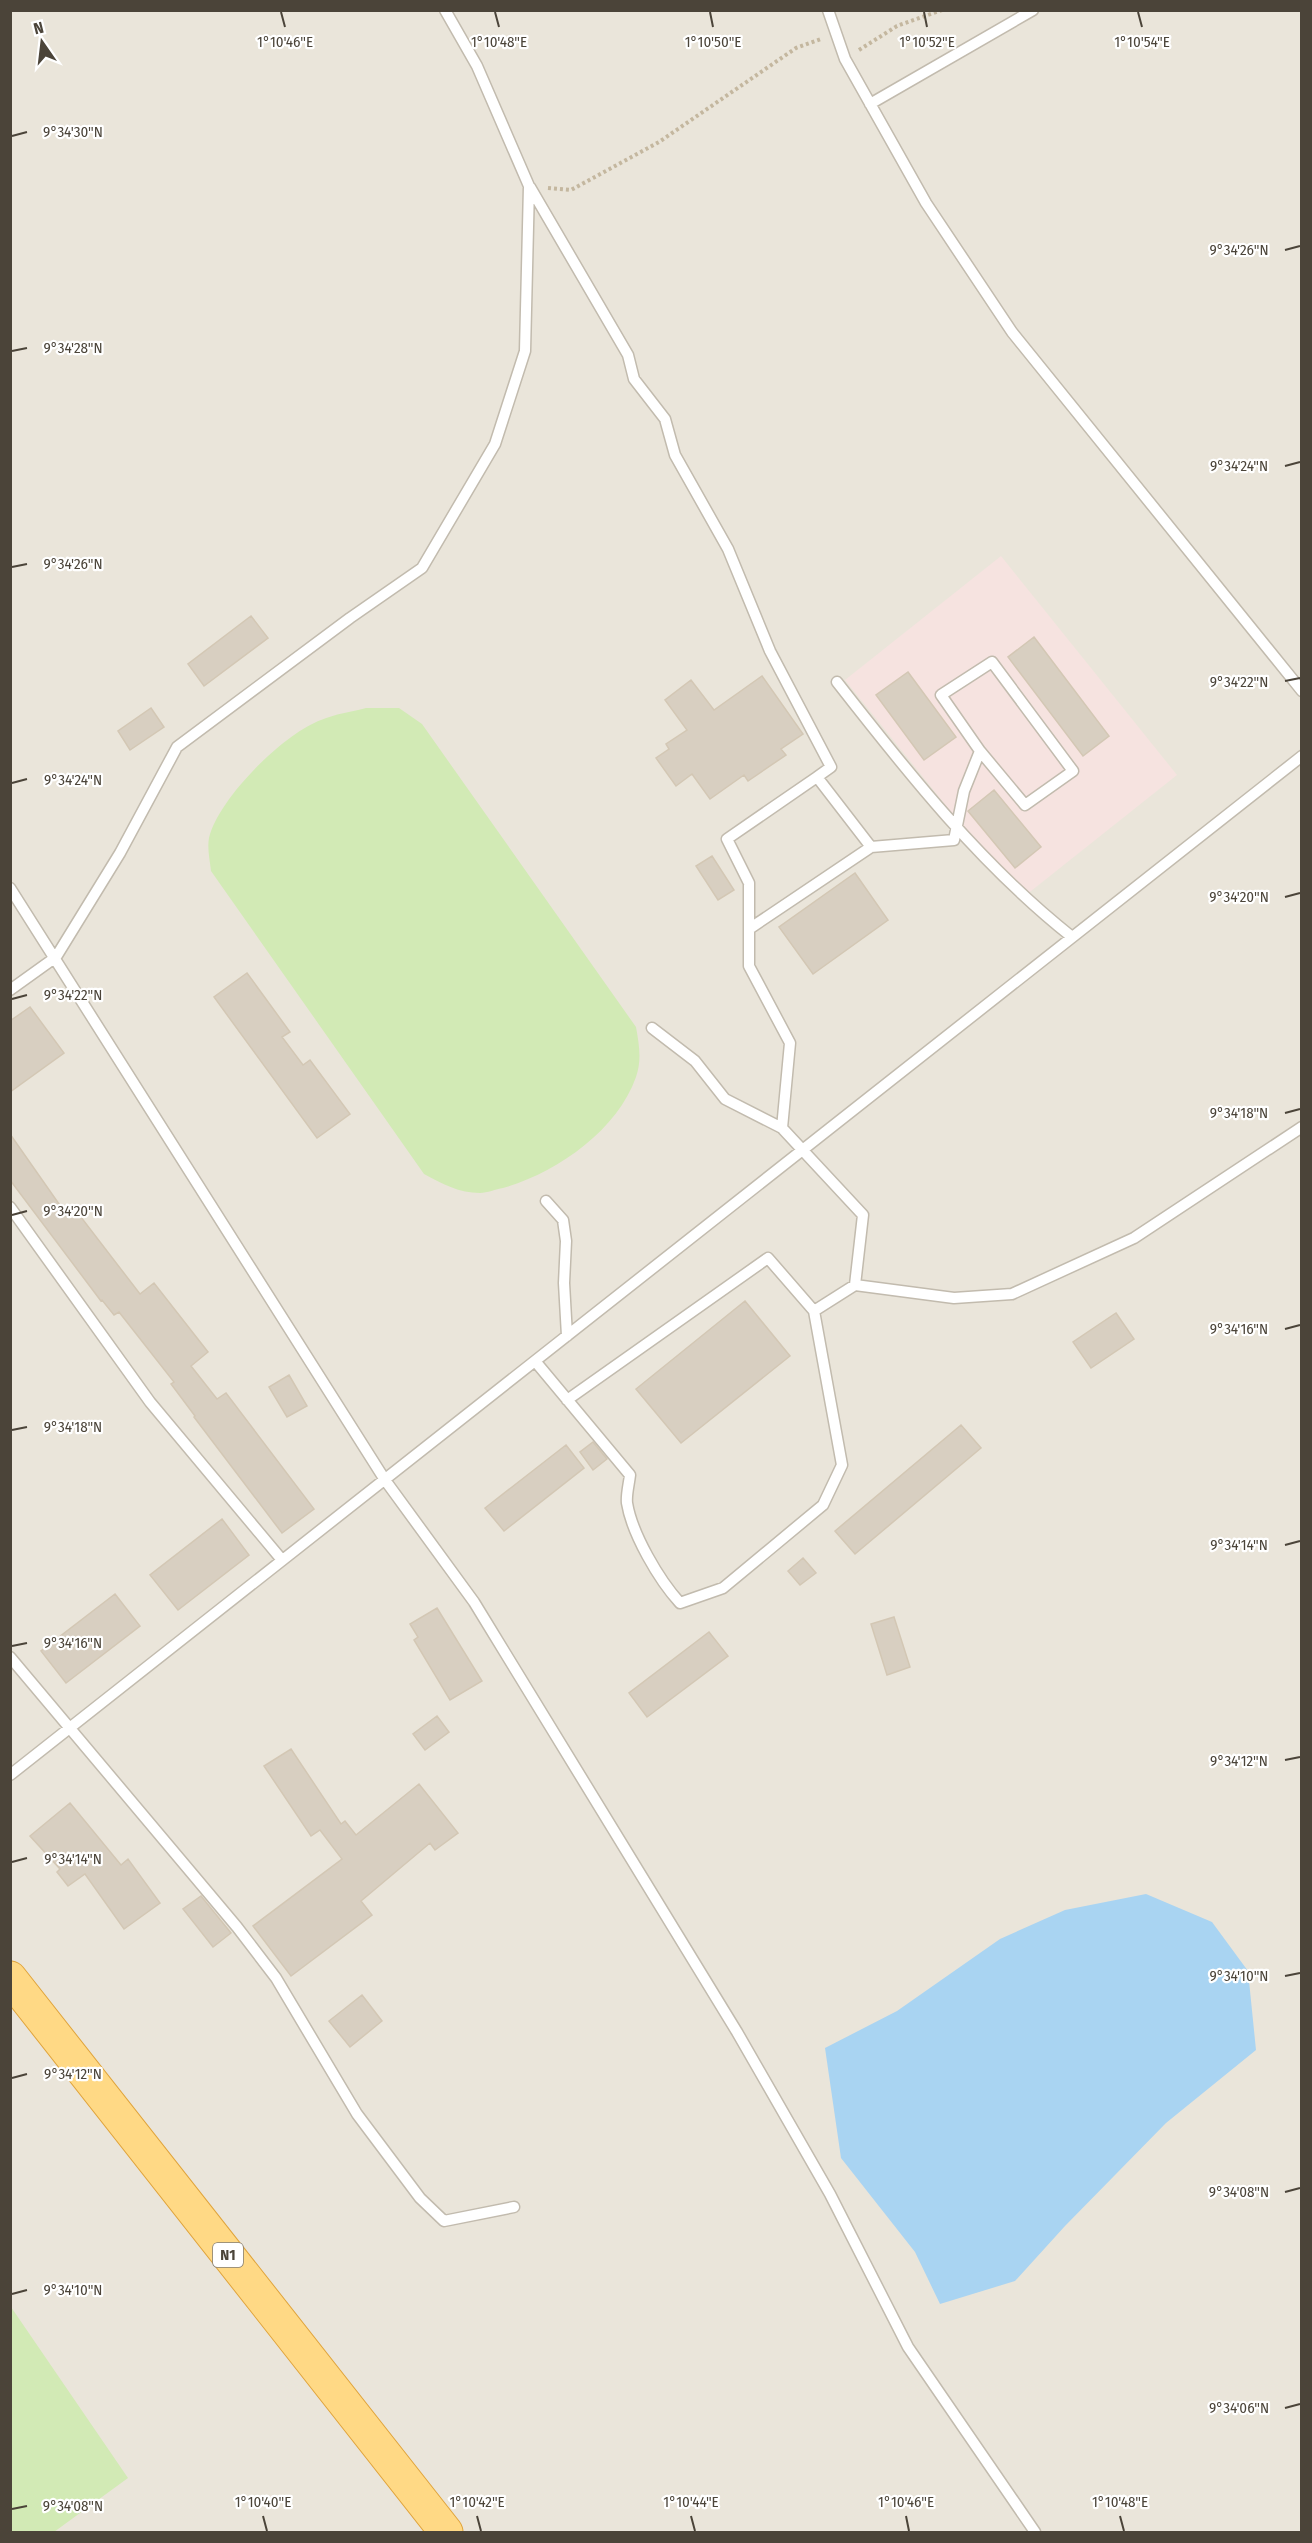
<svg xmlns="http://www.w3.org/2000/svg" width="1312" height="2543" viewBox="0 0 1312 2543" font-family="'Fira Sans Condensed',sans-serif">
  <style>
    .residential { fill: #eae5da }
    .medical { fill: #f6e3e0 }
    .green { fill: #d2eab5 }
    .water { fill: #a9d4f2 }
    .building { fill: #d8cfc1; stroke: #d3c7b4; stroke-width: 1.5 }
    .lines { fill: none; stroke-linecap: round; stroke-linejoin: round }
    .service-casing { stroke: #c2bbae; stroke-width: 13 }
    .trunk-casing { stroke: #e0a43c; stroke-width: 35 }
    .path { stroke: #c4b79f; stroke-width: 4; stroke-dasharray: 3 3; stroke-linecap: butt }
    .service { stroke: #fff; stroke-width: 10 }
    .trunk { stroke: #ffd985; stroke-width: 33 }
    .ticks { fill: none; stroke: #4b4439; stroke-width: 2 }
    .labels { text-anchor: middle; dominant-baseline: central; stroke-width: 4.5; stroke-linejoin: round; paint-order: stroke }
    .shield { fill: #fff; stroke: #817c74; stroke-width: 1.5 }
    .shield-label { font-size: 15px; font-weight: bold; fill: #4b4439 }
    .ticks-label { font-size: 15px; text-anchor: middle; fill: #4b4439; stroke: #fff; stroke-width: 4.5; stroke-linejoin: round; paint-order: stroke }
  </style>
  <rect width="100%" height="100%" fill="#f6f3ec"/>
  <path class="residential" d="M11,11H1301V2532H11Z"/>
  <path class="medical" d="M1001,556L1177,775L1021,899L845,680Z"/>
  <path class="green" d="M366,708H399L422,724L636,1027C639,1044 642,1060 636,1077C617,1131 556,1173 503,1188C496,1189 487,1193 480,1193C459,1193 443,1184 424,1174L211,871C210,861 207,848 209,838C218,799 283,734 321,720C335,714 351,712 366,708Z
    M11,2307L128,2478L54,2532H11Z"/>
  <path class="water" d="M1146,1894L1212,1922L1248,1971L1256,2050L1166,2123L1065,2226L1015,2281L940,2304L915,2252L841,2158L825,2048L897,2011L1000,1939L1065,1910Z"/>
  <path class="building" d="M251,616L268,638L204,686L188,664Z
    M1034,637L1109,736L1083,756L1008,657Z
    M908,672L956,737L924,760L876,695Z
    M762,676L803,734L781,749L786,755L748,781L744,775L710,799L692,774L676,786L656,758L669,749L666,744L687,730L665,700L691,680L714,710Z
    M151,708L164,727L130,750L118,731Z
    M994,790L1041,847L1015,868L968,811Z
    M712,856L734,890L718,900L696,866Z
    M855,873L888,920L813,974L779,927Z
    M247,973L290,1032L282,1037L303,1065L310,1060L350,1114L317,1138L214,997Z
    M30,1007L64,1053L10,1092V1021Z
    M10,1134L66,1214L74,1208L140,1294L154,1283L208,1352L191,1366L217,1399L226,1393L314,1509L282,1533L194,1417L195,1416L171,1384L174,1382L119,1312L114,1315L102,1300L101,1301L10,1180Z
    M745,1301L790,1356L681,1443L636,1389Z
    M1116,1313L1134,1339L1091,1368L1073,1342Z
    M289,1375L307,1406L287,1417L269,1387Z
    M961,1425L981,1448L855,1554L835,1531Z
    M593,1442L607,1459L593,1470L580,1452Z
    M566,1445L584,1468L504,1531L485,1508Z
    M222,1519L249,1555L178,1610L150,1575Z
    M803,1558L816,1573L800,1585L788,1571Z
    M115,1594L140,1626L66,1683L41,1651Z
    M437,1608L482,1681L450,1700L414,1640L418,1637L410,1624Z
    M894,1617L910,1667L887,1675L871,1624Z
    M709,1632L728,1656L647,1717L629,1693Z
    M437,1716L449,1732L425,1750L413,1734Z
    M291,1749L341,1824L345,1821L356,1835L419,1784L458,1833L435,1850L430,1843L361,1901L372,1915L291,1976L253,1926L342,1859L320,1830L311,1836L264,1766Z
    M70,1803L121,1865L128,1859L160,1903L124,1929L85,1874L68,1886L57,1872L60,1869L30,1836Z
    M201,1896L231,1933L213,1947L183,1909Z
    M362,1995L382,2021L350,2047L329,2021Z"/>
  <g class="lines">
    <defs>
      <path id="service" d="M828,10L845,59L926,203L1012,332L1302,691
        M870,104L1033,10
        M530,187L628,355L634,379L665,419L675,455L728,549L770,651L831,767L817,777
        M837,682C908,773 981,865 1072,937
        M871,847L954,840L964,791L980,751L941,695L992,662L1073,771L1025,805L980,751
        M10,888L385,1480L474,1602L737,2032L830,2194L908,2347L1035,2532
        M749,929L871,847L817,777L727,839L749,883V966L790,1043L782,1128L863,1215L855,1285
        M10,990L56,957L120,853L177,747L350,618L422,568L495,444L525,351L529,186L477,66L445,10
        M652,1028L695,1061L725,1099L782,1128
        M546,1201L563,1220L566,1241L564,1283L567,1336
        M10,1207L150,1402L282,1560
        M814,1311L855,1285L954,1298L1012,1294L1134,1238L1302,1127
        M535,1361L630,1475C629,1484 626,1495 627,1503C632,1534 659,1580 680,1603L723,1588L823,1505L842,1465L814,1311L768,1258L567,1400
        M10,1657L237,1927L276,1978L357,2114L420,2198L444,2221L514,2207
        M10,1775L1302,756"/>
      <path id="trunk" d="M10,1978L446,2532"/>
    </defs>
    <use href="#service" class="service-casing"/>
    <use href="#trunk" class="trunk-casing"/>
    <path class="path" d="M859,50L897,26L942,10
      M548,188L571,190L659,142L796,48L821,39"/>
    <use href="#service" class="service"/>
    <use href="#trunk" class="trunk"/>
  </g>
  <path class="ticks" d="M281,12L285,27M495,12L499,27M710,12L713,27M924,12L927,27M1138,12L1142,27M12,136L27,132M1285,250L1300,246M12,351L27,348M1285,466L1300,462M12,567L27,564M1285,681L1300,678M12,783L27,779M1285,897L1300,893M12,999L27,995M1285,1113L1300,1109M12,1215L27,1211M1285,1329L1300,1325M12,1430L27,1427M1285,1545L1300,1541M12,1646L27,1643M1285,1760L1300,1757M12,1862L27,1858M1285,1976L1300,1973M12,2078L27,2074M1285,2192L1300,2188M12,2294L27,2290M1285,2408L1300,2404M12,2509L27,2506M263,2516L267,2531M477,2516L481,2531M691,2516L695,2531M906,2516L909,2531M1120,2516L1124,2531"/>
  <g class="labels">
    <rect class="shield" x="213" y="2243" width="30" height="24" rx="4.5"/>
    <g class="shield-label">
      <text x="228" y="2255">N1</text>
    </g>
  </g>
  <g class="ticks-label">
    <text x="927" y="47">1°10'52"E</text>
    <text x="285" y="47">1°10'46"E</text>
    <text x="499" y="47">1°10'48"E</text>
    <text x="713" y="47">1°10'50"E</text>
    <text x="1142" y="47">1°10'54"E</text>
    <text x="73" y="137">9°34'30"N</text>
    <text x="1239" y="255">9°34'26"N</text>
    <text x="73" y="353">9°34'28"N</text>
    <text x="1239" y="471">9°34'24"N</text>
    <text x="73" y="569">9°34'26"N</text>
    <text x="1239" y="687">9°34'22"N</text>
    <text x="73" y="785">9°34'24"N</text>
    <text x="1239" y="902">9°34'20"N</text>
    <text x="73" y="1000">9°34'22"N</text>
    <text x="1239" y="1118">9°34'18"N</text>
    <text x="73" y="1216">9°34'20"N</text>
    <text x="1239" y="1334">9°34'16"N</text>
    <text x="73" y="1432">9°34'18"N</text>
    <text x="1239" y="1550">9°34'14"N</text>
    <text x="73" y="1648">9°34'16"N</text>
    <text x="1239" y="1766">9°34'12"N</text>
    <text x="73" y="1864">9°34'14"N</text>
    <text x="1239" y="1981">9°34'10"N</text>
    <text x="73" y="2079">9°34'12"N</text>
    <text x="1239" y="2197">9°34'08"N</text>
    <text x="73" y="2295">9°34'10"N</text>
    <text x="1239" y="2413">9°34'06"N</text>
    <text x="263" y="2507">1°10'40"E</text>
    <text x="477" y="2507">1°10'42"E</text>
    <text x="691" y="2507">1°10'44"E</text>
    <text x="906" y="2507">1°10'46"E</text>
    <text x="1120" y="2507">1°10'48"E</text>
    <text x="73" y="2511">9°34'08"N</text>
  </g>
  <rect width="1312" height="2543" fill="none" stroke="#4b4439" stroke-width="24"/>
  <g transform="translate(42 42) rotate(346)" stroke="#ffffff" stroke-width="4.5" paint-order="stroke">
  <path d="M0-4.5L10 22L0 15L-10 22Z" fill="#4b4439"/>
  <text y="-9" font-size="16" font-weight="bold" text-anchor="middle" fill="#4b4439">N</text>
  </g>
</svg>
